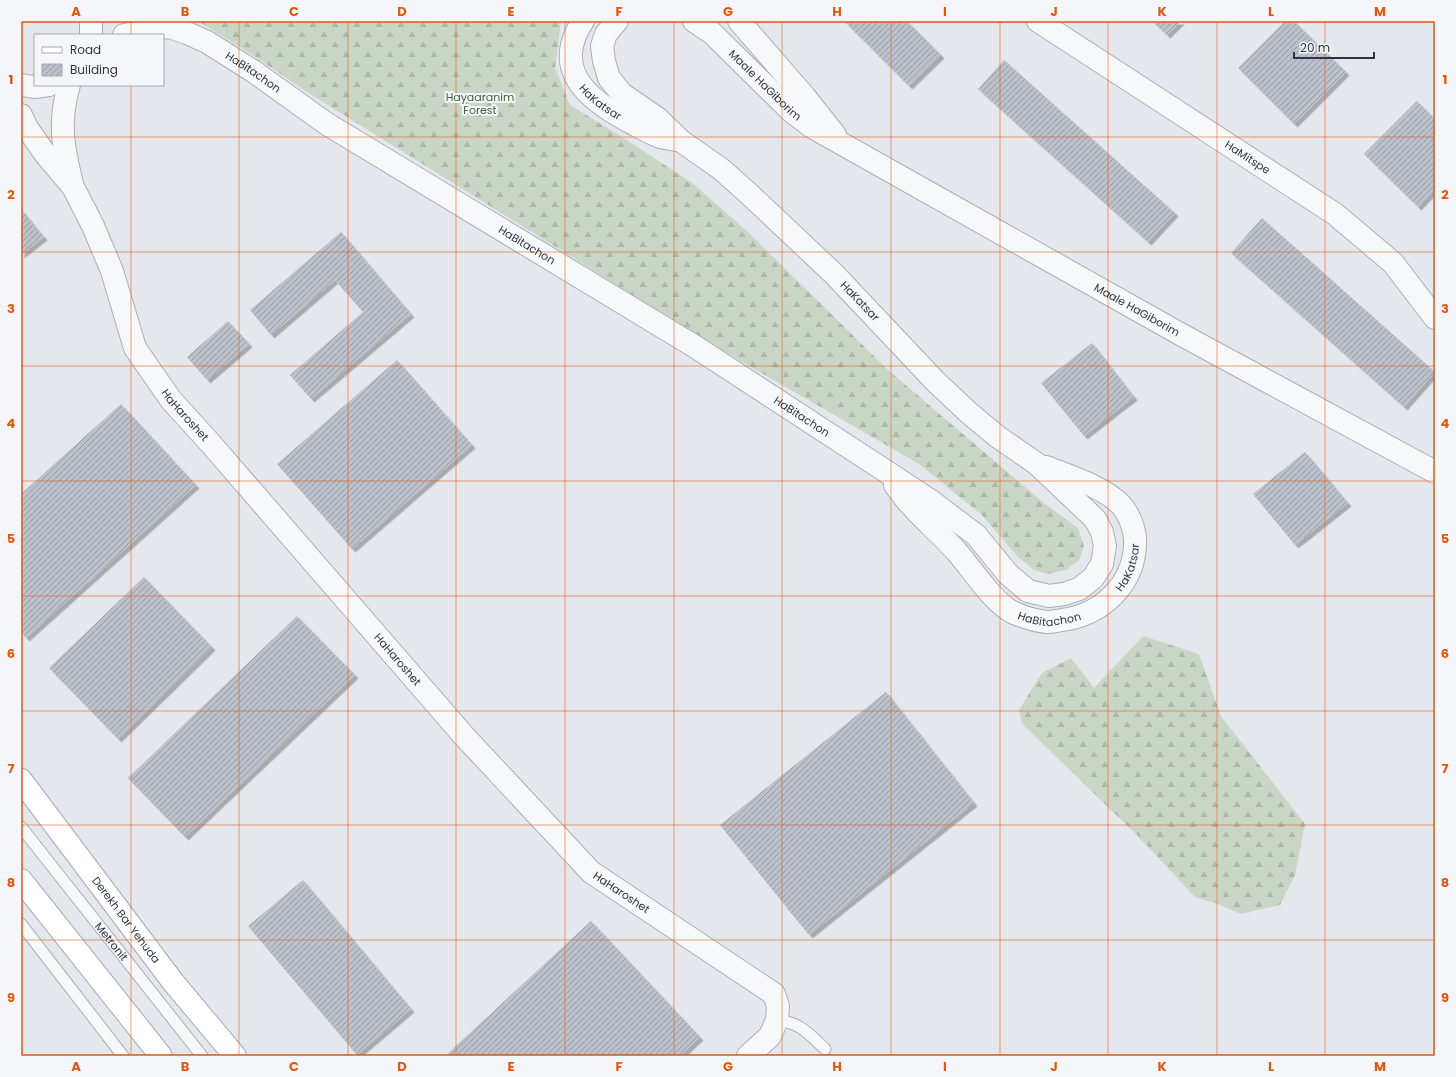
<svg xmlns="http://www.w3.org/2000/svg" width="1456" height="1077" viewBox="0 0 1456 1077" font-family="Poppins,sans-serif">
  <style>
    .forest { fill: url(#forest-firs) }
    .building { fill: url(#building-hatch); filter: url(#shadow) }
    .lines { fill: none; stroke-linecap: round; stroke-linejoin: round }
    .service-casing { stroke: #a9aeb7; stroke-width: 13 }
    .minor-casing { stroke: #a9aeb7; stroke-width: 24 }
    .tertiary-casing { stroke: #a9aeb7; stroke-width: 24 }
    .primary-casing { stroke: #a3abb8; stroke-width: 24 }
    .service { stroke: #f7f8fa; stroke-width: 11 }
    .minor { stroke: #f7f8fa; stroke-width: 22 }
    .tertiary { stroke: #f7f8fa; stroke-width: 22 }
    .primary { stroke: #fff; stroke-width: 22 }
    .grid { fill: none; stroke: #df570f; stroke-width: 1; stroke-opacity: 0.55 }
    .labels { text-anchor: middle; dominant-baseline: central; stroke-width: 4; stroke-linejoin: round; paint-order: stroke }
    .street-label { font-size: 11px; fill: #2b3445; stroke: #f4f6f9 }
    .park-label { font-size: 11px; fill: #3f6138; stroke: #f4f6f9 }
    .neatline { fill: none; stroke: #df570f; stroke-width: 1.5 }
    .grid-label { font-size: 13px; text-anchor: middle; font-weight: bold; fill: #df570f }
  </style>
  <defs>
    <pattern id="forest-firs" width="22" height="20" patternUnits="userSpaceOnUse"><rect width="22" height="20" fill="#c9d6c5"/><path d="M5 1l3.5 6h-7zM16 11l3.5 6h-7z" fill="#adb8ab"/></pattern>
    <pattern id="building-hatch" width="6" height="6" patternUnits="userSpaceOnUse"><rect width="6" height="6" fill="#bbc0ca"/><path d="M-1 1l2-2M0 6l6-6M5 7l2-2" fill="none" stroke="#989da6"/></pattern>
    <filter id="shadow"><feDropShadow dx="3.5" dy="3.5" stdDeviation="0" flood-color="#0004"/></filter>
  </defs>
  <rect width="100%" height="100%" fill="#e4e7ec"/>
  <path class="forest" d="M198,21H561L555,68L570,105L622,137L691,182L748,232L888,370L1045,504L1078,528L1084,546L1079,560L1066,570L1048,574L1034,570L1017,556L982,515L919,464L708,342L307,92L251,54Z
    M1143,636L1199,654L1221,716L1305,824L1295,875L1280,905L1241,914L1215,903L1195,897L1135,833L1022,724L1019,710L1042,673L1071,658L1094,688Z"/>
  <path class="building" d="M844,21H907L941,55L909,86Z
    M1152,21H1181L1167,35Z
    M1285,21H1294L1346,72L1294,124L1238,68Z
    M1004,60L1175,213L1148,242L978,89Z
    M1417,101L1435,119V189L1418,207L1364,154Z
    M21,209L44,237L21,255Z
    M1262,218L1435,372L1404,407L1231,253Z
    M341,232L411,314L311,399L290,375L363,312L335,280L271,335L250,310Z
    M228,321L249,344L207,380L187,357Z
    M1092,343L1134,397L1084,436L1041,383Z
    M397,360L472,445L352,549L277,464Z
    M121,404L196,485L26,638L21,632V494Z
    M1305,452L1348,503L1295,545L1253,494Z
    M144,577L212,647L118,739L49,668Z
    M297,616L355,675L185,837L128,778Z
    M886,692L974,803L809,935L720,825Z
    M303,880L411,1009L357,1055L248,926Z
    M591,921L700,1037L680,1056H445Z"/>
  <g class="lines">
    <defs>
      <g id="service">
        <path id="s1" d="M21,827L202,1056"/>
        <path d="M21,924L123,1056"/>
        <path d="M777,1020C801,1023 808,1033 825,1049"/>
      </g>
      <g id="minor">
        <path id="s2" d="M1038,21L1335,214L1393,263L1435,318"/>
        <path d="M69,85C58,123 63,146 72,184"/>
        <path id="s3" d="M21,115L27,128L46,155L73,187L93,226L112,271L135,348L171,400L211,444L464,736L591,872L774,994L778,1006L777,1020L770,1036L748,1056"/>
      </g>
      <g id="tertiary">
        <path d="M91,21V35"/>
        <path id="s4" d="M152,21L187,33L207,42L253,71L327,124L694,346L884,470L931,501L976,535L1008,574L1028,591L1049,596L1064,594L1079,589L1093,578L1102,564L1105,546L1102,532L1095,519L1037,464L998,437L969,413L935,381L834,274L748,193L721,169L681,141L657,118L622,94L609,78L604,61L602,46L606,34L617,21"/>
        <path id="s5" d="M583,21C551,69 587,99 628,121C638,126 648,132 658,136C664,138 671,139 676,140"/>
        <path id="s6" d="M694,21L712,33L791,111L812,127L1182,335L1435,472"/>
        <path d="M739,21L805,97L835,135"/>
        <path d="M124,35L168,27"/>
        <path d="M21,85L34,87L49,85"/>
        <path id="s7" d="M895,485C900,491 904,498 910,504C925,521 942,535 957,552C971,568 993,602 1012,612C1023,617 1035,621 1047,622C1052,622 1057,621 1062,620C1101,615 1134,585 1135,544C1136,532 1130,515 1121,505C1104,487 1069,476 1046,467"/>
      </g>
      <g id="primary">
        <path id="s8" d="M21,780L173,982L235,1056"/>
        <path d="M21,880L161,1056"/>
      </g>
    </defs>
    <use href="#service" class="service-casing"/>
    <use href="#minor" class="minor-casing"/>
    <use href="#tertiary" class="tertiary-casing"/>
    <use href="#primary" class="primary-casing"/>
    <use href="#service" class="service"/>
    <use href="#minor" class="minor"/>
    <use href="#tertiary" class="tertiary"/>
    <use href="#primary" class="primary"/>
  </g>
  <path class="grid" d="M131,21V35M239,21V1056M348,21V1056M456,21V1056M565,21V1056M674,21V1056M782,21V1056M891,21V1056M1000,21V1056M1108,21V1056M1217,21V1056M1325,21V1056M131,85V1056M21,137H1435M21,252H1435M21,366H1435M21,481H1435M21,596H1435M21,711H1435M21,825H1435M21,940H1435"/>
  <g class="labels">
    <g class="street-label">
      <text stroke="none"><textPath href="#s4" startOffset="114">HaBitachon</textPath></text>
      <text stroke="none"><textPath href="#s6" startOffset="96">Maale HaGiborim</textPath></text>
      <text stroke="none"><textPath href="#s5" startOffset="95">HaKatsar</textPath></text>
      <text stroke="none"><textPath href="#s2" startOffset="250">HaMitspe</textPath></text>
      <text stroke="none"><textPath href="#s4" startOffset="438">HaBitachon</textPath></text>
      <text transform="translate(860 301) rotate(46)">HaKatsar</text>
      <text stroke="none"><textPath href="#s6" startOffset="532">Maale HaGiborim</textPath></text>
      <text stroke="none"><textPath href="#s3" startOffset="346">HaHaroshet</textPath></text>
      <text stroke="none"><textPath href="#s4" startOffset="762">HaBitachon</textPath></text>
      <text stroke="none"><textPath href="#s7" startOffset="315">HaKatsar</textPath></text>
      <text stroke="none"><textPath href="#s7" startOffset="212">HaBitachon</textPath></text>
      <text stroke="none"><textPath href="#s3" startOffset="670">HaHaroshet</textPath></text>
      <text stroke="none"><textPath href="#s3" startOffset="994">HaHaroshet</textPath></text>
      <text stroke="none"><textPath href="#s8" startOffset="175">Derekh Bar Yehuda</textPath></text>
      <text stroke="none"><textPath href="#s1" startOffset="146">Metronit</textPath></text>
    </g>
    <g class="park-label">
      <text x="480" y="97">Hayaaranim<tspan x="480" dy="13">Forest</tspan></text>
    </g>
  </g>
  <rect width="1456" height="1077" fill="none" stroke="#f4f6f9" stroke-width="44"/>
  <rect x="34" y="34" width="130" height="52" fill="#f4f6f9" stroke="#a4a8b1"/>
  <rect x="42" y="47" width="20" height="6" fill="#ffffff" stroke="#a4a8b1"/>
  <text x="70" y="54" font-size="12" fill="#2b3445">Road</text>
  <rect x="42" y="64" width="20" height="12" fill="url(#building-hatch)" stroke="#a4a8b1"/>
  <text x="70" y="74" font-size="12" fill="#2b3445">Building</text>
  <path d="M1294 52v6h80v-6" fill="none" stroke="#2b3445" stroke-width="2"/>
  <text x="1300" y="52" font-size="12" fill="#2b3445" stroke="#f4f6f9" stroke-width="3" paint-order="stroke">20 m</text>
  <rect x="22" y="22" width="1412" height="1033" class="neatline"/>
  <g class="grid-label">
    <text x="76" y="16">A</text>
    <text x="185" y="16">B</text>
    <text x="294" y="16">C</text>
    <text x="402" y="16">D</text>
    <text x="511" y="16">E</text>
    <text x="619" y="16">F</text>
    <text x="728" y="16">G</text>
    <text x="837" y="16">H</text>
    <text x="945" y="16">I</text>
    <text x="1054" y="16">J</text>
    <text x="1162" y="16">K</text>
    <text x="1271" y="16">L</text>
    <text x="1380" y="16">M</text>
    <text x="11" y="84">1</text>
    <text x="1445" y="84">1</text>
    <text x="11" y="199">2</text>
    <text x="1445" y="199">2</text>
    <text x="11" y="313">3</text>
    <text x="1445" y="313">3</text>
    <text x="11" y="428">4</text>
    <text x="1445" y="428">4</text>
    <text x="11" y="543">5</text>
    <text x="1445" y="543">5</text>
    <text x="11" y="658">6</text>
    <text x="1445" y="658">6</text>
    <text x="11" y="773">7</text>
    <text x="1445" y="773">7</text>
    <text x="11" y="887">8</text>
    <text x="1445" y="887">8</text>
    <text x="11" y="1002">9</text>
    <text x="1445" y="1002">9</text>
    <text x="76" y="1071">A</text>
    <text x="185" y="1071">B</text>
    <text x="294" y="1071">C</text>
    <text x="402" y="1071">D</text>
    <text x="511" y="1071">E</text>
    <text x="619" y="1071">F</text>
    <text x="728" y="1071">G</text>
    <text x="837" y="1071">H</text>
    <text x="945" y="1071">I</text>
    <text x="1054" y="1071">J</text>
    <text x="1162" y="1071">K</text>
    <text x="1271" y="1071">L</text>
    <text x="1380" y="1071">M</text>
  </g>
</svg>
